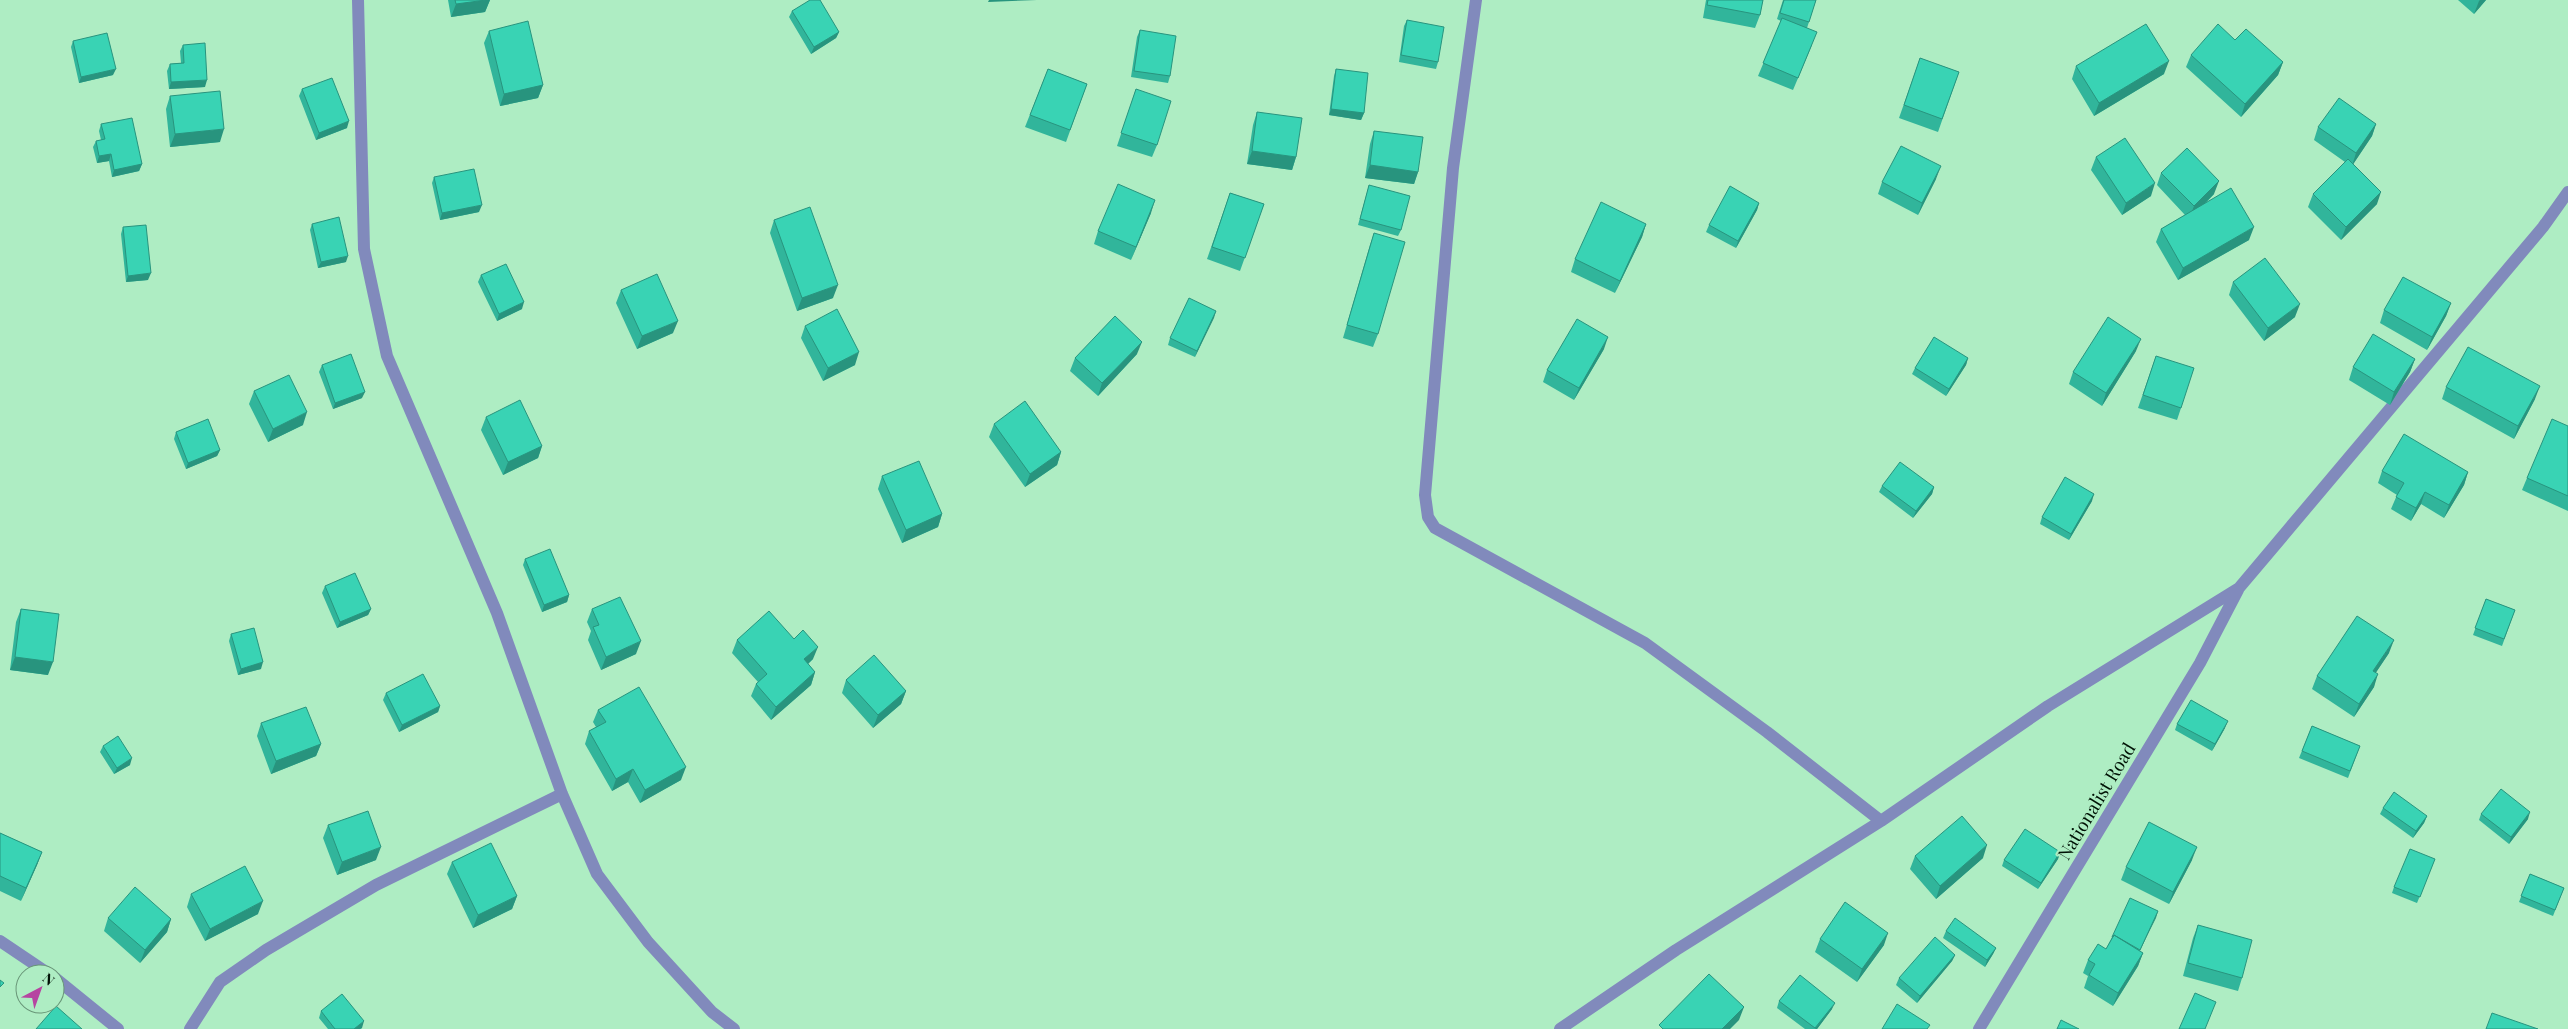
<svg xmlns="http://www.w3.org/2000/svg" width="2568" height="1029" viewBox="0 0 2568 1029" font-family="'Playfair Display',serif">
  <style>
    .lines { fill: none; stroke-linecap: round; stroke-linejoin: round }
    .minor { stroke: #818abc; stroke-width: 12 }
    .wall { fill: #31b59b }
    .shaded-wall { fill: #28947e }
    .building { fill: #39d3b4; stroke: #28947e }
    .labels { text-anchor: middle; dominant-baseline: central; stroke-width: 4; stroke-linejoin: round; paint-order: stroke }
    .street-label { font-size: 18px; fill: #001205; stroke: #aeedc3 }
  </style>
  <rect width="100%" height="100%" fill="#aeedc3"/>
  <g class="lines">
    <path class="minor" d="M358,0L364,249L387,356L497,613L562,794L597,874L648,942L712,1012L734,1029
      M1476,0L1453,168L1425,495L1428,517L1435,528L1645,643L1767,732L1881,821
      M0,941L49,974
      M55,978L118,1029
      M190,1029L220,982L266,950L376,885L562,794
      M1560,1029L1676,950L1881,821L2048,706L2239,588L2543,227L2568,192
      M1979,1029L2200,663L2238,590"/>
  </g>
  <path class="wall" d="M448,0H490L485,12L451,17Z
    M1706,0H1763L1760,15L1755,28L1703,18Z
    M1783,0H1816L1807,28L1812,45L1793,90L1758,76L1781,21L1777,19Z
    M2458,0H2486L2474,14Z
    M792,11L839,32L836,38L811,54L789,17Z
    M1407,20L1438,62L1436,69L1399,62L1404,26Z
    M1140,30L1170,76L1168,83L1131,77L1137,37Z
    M489,31L543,85L538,98L500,106L484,43Z
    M2235,40L2283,62L2278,75L2241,117L2186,67L2191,55Z
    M73,41L113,75L79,83L71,47Z
    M183,45L205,87L169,89L167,71L170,64L181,63L180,51Z
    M1920,58L1959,72L1938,132L1899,118Z
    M2076,66L2164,74L2094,116L2072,79Z
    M1048,69L1087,84L1066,142L1025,127Z
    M1336,69L1364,113L1361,120L1329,115L1334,76Z
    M302,89L347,128L316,140L299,96Z
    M1136,89L1157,145L1152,157L1117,146Z
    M170,96L220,142L170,147L166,109Z
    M1257,112L1296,157L1292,170L1247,164L1253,125Z
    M101,124L142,164L139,171L112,177L109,161L97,163L93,147L96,141L101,140L99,131Z
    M2376,124L2372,136L2353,164L2377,204L2341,240L2308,207L2313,194L2345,162L2314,140L2318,127Z
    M1374,131L1418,172L1414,184L1365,178L1370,144Z
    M2096,157L2151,196L2122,215L2091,170Z
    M2161,173L2214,194L2205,204L2249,240L2178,280L2156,242L2161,229L2185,215L2157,185Z
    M434,177L479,212L440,220L432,183Z
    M1936,179L1918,215L1878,194L1882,182Z
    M1369,185L1401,230L1398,236L1358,225Z
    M1230,193L1264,204L1240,271L1207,259Z
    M1759,203L1757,210L1736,248L1706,232L1709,225Z
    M1151,213L1131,260L1094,244L1098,231Z
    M774,220L833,298L797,311L770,233Z
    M312,224L346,262L318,268L310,230Z
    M1646,224L1642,237L1615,293L1571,272L1575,259Z
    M123,227L148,280L126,282L121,234Z
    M1374,233L1378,334L1373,347L1343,338L1370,245Z
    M481,275L522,309L497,321L478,282Z
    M2233,282L2295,317L2264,341L2229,295Z
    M621,290L673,333L637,349L616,303Z
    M2451,303L2446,316L2427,350L2380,323L2384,310Z
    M1216,311L1195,357L1168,345L1170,338Z
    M805,326L855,365L823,381L801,338Z
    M1604,349L1574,400L1543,382L1547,370Z
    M2136,351L2102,406L2069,384L2073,372Z
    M1137,354L1098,396L1070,371L1075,358Z
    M2156,356L2181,408L2177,420L2138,408Z
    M1968,358L1966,365L1946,396L1912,374L1915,368Z
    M2415,359L2410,372L2390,405L2349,380L2353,367Z
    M322,365L362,398L333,409L319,372Z
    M2446,387L2535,399L2514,439L2442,399Z
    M254,391L303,425L268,442L249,404Z
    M486,417L542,446L538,458L503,475L481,430Z
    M994,424L1061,452L1057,465L1025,487L989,437Z
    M2568,426V511L2522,490L2527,478Z
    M176,432L220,450L217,456L186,469L174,439Z
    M2382,471L2468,472L2464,485L2444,518L2421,504L2411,521L2391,509L2397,495L2378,483Z
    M882,476L942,514L938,527L902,543L878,489Z
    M1882,486L1934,487L1932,494L1913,518L1879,492Z
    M2092,501L2069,540L2040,524L2042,517Z
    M525,559L569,595L567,602L542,612L523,565Z
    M325,586L371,609L368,615L337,628L322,593Z
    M2486,599L2515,610L2502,646L2473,635Z
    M21,609L48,675L10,670L16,622Z
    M592,609L636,654L601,670L588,640L591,631L587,622Z
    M231,634L261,669L238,675L229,641Z
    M794,639L813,659L808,664L815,672L811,685L771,720L751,696L756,684L758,682L732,653L737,640Z
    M2389,653L2376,672L2374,687L2354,717L2312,689L2317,676Z
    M846,680L906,691L901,704L873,728L842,693Z
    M386,693L440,706L438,712L399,732L383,700Z
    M598,710L681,780L640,803L628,782L612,791L585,744L589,731L596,727L593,722Z
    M261,723L321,744L316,756L271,774L257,736Z
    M2177,724L2225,728L2212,751L2175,730Z
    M2312,726L2360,746L2348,778L2299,758Z
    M103,746L130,765L114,774L100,752Z
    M2383,808L2427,816L2424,823L2413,838L2380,814Z
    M2481,814L2528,819L2509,844L2479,820Z
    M328,825L376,860L337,875L323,838Z
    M0,833L42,852L37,865L21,901L0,891Z
    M2060,852L2058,859L2038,889L2002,866L2004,860Z
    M1915,856L1983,858L1936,899L1910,869Z
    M2435,859L2417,903L2392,893L2394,887Z
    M2192,860L2169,904L2121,880L2126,867Z
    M452,862L517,896L512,909L473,928L447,874Z
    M2530,874L2564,888L2553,916L2519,902Z
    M191,894L258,914L205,941L187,907Z
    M2158,911L2140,951L2143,953L2138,966L2113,1006L2084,988L2088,976L2083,973L2088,960L2106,949L2112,937Z
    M108,918L171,919L167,932L140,963L104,931Z
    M2198,925L2242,978L2238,991L2183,976L2193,938Z
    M1946,931L1996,948L1993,954L1985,967L1943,938Z
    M1820,939L1884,945L1857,982L1815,952Z
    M1955,955L1952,961L1917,1003L1896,985L1899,978Z
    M1779,1001L1832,1009L1817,1029H1805L1777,1008Z
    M321,1011L362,1028L360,1029H328L319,1018Z"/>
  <path class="shaded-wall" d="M486,0H490L485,12L451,17L456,4Z
    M989,0H1037L988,2Z
    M2480,0H2486L2474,14L2479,1Z
    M839,32L836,38L811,54L814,47Z
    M2169,61L2164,74L2094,116L2099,103Z
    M2283,62L2278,75L2241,117L2245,104Z
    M116,69L113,75L79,83L81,77Z
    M207,80L205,87L169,89L171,82Z
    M543,85L538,98L500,106L504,94Z
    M1331,109L1364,113L1361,120L1329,115Z
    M349,121L347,128L316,140L319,133Z
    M2376,124L2372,136L2352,166L2356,153Z
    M224,129L220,142L170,147L175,134Z
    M1252,151L1296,157L1292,170L1247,164Z
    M111,154L109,161L97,163L99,156Z
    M142,164L139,171L112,177L114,170Z
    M1370,165L1418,172L1414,184L1365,178Z
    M1941,166L1936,179L1918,215L1922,203Z
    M2219,181L2214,194L2189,219L2194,206Z
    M2155,183L2151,196L2122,215L2126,203Z
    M2381,192L2377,204L2341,240L2346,227Z
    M1155,200L1151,213L1131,260L1136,247Z
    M1759,203L1757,210L1736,248L1738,241Z
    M482,205L479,212L440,220L442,213Z
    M1646,224L1642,237L1615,293L1620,281Z
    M2254,227L2249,240L2178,280L2183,268Z
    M348,256L346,262L318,268L321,262Z
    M151,273L148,280L126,282L128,276Z
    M838,285L833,298L797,311L802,298Z
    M524,302L522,309L497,321L499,314Z
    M2451,303L2446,316L2427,350L2432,337Z
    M2300,304L2295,317L2264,341L2268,328Z
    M1216,311L1214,318L1195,357L1197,351Z
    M678,321L673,333L637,349L642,336Z
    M1608,337L1604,349L1574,400L1579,388Z
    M2141,339L2136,351L2102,406L2106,393Z
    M1142,342L1137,354L1098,396L1102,383Z
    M859,352L855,365L823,381L828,368Z
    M1968,358L1966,365L1946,396L1949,389Z
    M2415,359L2410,372L2390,405L2394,392Z
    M2540,386L2535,399L2514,439L2518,426Z
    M365,392L362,398L333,409L335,403Z
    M307,412L303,425L268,442L273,429Z
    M542,446L538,458L503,475L508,462Z
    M220,450L217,456L186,469L188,463Z
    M1061,452L1057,465L1025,487L1030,474Z
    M2468,472L2464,485L2444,518L2449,505Z
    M1934,487L1932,494L1913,518L1916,511Z
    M2425,492L2421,504L2411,521L2416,508Z
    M2094,494L2092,501L2069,540L2071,534Z
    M942,514L938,527L902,543L906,530Z
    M569,595L567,602L542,612L544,605Z
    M371,609L368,615L337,628L340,622Z
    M2394,640L2389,653L2369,683L2373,671Z
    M641,641L636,654L601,670L606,657Z
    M818,647L813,659L799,672L804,659Z
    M15,657L53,662L48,675L10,670Z
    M263,662L261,669L238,675L241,669Z
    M815,672L811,685L771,720L776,707Z
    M2378,674L2374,687L2354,717L2359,704Z
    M906,691L901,704L873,728L878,715Z
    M440,706L438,712L399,732L402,725Z
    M2228,721L2225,728L2212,751L2215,744Z
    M321,744L316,756L271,774L276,761Z
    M132,758L130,765L114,774L117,768Z
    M686,767L681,780L640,803L645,790Z
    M633,769L628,782L612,791L616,779Z
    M2530,812L2528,819L2509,844L2511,837Z
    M2427,816L2424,823L2413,838L2416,831Z
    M1987,845L1983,858L1936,899L1940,886Z
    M381,847L376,860L337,875L342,862Z
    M2197,847L2192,860L2169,904L2173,892Z
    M42,852L37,865L21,901L26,888Z
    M2060,852L2058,859L2038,889L2041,883Z
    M517,896L512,909L473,928L478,915Z
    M263,901L258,914L205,941L210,929Z
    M2158,911L2156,918L2137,956L2140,950Z
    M171,919L167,932L140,963L145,950Z
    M1888,933L1884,945L1857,982L1862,969Z
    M1996,948L1993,954L1985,967L1987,960Z
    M2143,953L2138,966L2113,1006L2118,993Z
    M1955,955L1952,961L1917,1003L1920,996Z
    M1835,1003L1832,1009L1817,1029H1815Z
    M1744,1007L1739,1020L1730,1029H1722Z
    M364,1021L362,1028L360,1029H354Z"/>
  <path class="building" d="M455,0H486L456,4Z
    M810,0H820L839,32L814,47L792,11Z
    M1708,0H1763L1760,15L1707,5Z
    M1784,0H1816L1809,22L1780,13Z
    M1782,18L1817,32L1798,78L1763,63Z
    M1407,20L1444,27L1438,62L1401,55Z
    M528,21L543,85L504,94L489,31Z
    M2146,24L2169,61L2099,103L2076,66Z
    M2218,24L2235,40L2246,29L2283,62L2245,104L2191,55Z
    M1140,30L1176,36L1170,76L1134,71Z
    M107,33L116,69L81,77L73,41Z
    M205,43L207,80L171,82L170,64L184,63L183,45Z
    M1920,58L1959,72L1942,119L1904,105Z
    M1048,69L1087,84L1070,130L1030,115Z
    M1336,69L1368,73L1364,113L1331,109Z
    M332,78L349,121L319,133L302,89Z
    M1136,89L1171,101L1157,145L1121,133Z
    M220,91L224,129L175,134L170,96Z
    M2339,98L2376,124L2356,153L2318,127Z
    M1257,112L1302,118L1296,157L1252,151Z
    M132,118L142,164L114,170L111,154L99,156L96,141L105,139L101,124Z
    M1374,131L1423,137L1418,172L1370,165Z
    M2125,138L2155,183L2126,203L2096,157Z
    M1901,146L1941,166L1922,203L1882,182Z
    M2187,148L2219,181L2194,206L2161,173Z
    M2348,159L2381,192L2346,227L2313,194Z
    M474,169L482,205L442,213L434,177Z
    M1118,184L1155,200L1136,247L1098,231Z
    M1369,185L1410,196L1401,230L1360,219Z
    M1730,186L1759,203L1738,241L1709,225Z
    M2231,188L2254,227L2183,268L2161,229Z
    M1230,193L1264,204L1245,258L1212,247Z
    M1601,202L1646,224L1620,281L1575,259Z
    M810,207L838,285L802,298L774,220Z
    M339,217L348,256L321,262L312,224Z
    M146,225L151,273L128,276L123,227Z
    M1374,233L1405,242L1378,334L1347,325Z
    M2265,258L2300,304L2268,328L2233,282Z
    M506,264L524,302L499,314L481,275Z
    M657,274L678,321L642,336L621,290Z
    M2403,277L2451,303L2432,337L2384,310Z
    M1189,298L1216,311L1197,351L1170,338Z
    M837,309L859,352L828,368L805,326Z
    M1115,316L1142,342L1102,383L1075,358Z
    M2108,317L2141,339L2106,393L2073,372Z
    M1577,319L1608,337L1579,388L1547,370Z
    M2373,334L2415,359L2394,392L2353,367Z
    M1934,337L1968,358L1949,389L1915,368Z
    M2468,347L2540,386L2518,426L2446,387Z
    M351,354L365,392L335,403L322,365Z
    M2156,356L2194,368L2181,408L2143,395Z
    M289,375L307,412L273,429L254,391Z
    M520,400L542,446L508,462L486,417Z
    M1025,401L1061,452L1030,474L994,424Z
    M208,419L220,450L188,463L176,432Z
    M2552,419L2568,426V496L2527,478Z
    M2404,434L2468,472L2449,505L2425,492L2416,508L2396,497L2404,483L2382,471Z
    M919,461L942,514L906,530L882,476Z
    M1900,462L1934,487L1916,511L1882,486Z
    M2065,477L2094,494L2071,534L2042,517Z
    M550,549L569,595L544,605L525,559Z
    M355,573L371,609L340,622L325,586Z
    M620,597L641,641L606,657L593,627L599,625L592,609Z
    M2486,599L2515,610L2504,639L2475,628Z
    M21,609L59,614L53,662L15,657Z
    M769,611L794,639L803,630L818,647L804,659L815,672L776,707L756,684L767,674L737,640Z
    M2357,616L2394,640L2373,671L2378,674L2359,704L2317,676Z
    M254,628L263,662L241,669L231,634Z
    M874,655L906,691L878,715L846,680Z
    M423,674L440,706L402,725L386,693Z
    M639,687L686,767L645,790L633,769L616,779L589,731L606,722L598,710Z
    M2191,700L2228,721L2215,744L2177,724Z
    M306,707L321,744L276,761L261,723Z
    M2312,726L2360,746L2350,771L2302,751Z
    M118,736L132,758L117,768L103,746Z
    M2501,789L2530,812L2511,837L2481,814Z
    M2394,792L2427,816L2416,831L2383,808Z
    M368,811L381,847L342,862L328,825Z
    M1962,816L1987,845L1940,886L1915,856Z
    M2149,822L2197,847L2173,892L2126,867Z
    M2025,829L2060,852L2041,883L2004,860Z
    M0,833L42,852L26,888L0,876Z
    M491,843L517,896L478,915L452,862Z
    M2410,849L2435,859L2420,897L2394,887Z
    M245,866L263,901L210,929L191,894Z
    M2530,874L2564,888L2555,910L2521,896Z
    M135,887L171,919L145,950L108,918Z
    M2130,898L2158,911L2140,950L2114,935L2113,937H2112Z
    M1845,902L1888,933L1862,969L1820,939Z
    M1955,918L1996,948L1987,960L1946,931Z
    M2198,925L2252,940L2242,978L2188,963Z
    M2114,935L2143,953L2118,993L2089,975L2095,964L2088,960L2098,944L2106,949Z
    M1935,937L1955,955L1920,996L1899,978Z
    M1709,974L1744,1007L1722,1029H1663L1659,1025Z
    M1800,975L1835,1003L1815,1028L1779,1001Z
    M0,980L4,983L0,987Z
    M2195,993L2216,1002L2205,1029H2179Z
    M342,994L364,1021L354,1029H335L321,1011Z
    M1897,1004L1930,1025L1927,1029H1882Z
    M56,1006L82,1029H36Z
    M2492,1013L2538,1029H2486Z
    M2061,1020L2079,1029H2057Z"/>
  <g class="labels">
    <g class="street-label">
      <text transform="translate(2096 801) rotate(-59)">Nationalist Road</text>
    </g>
  </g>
  <g transform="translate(40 989) rotate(41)"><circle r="24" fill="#aeedc3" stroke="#689577"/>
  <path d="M0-4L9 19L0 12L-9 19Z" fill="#b645a1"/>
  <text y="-8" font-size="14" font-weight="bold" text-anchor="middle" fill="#001205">N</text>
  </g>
</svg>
